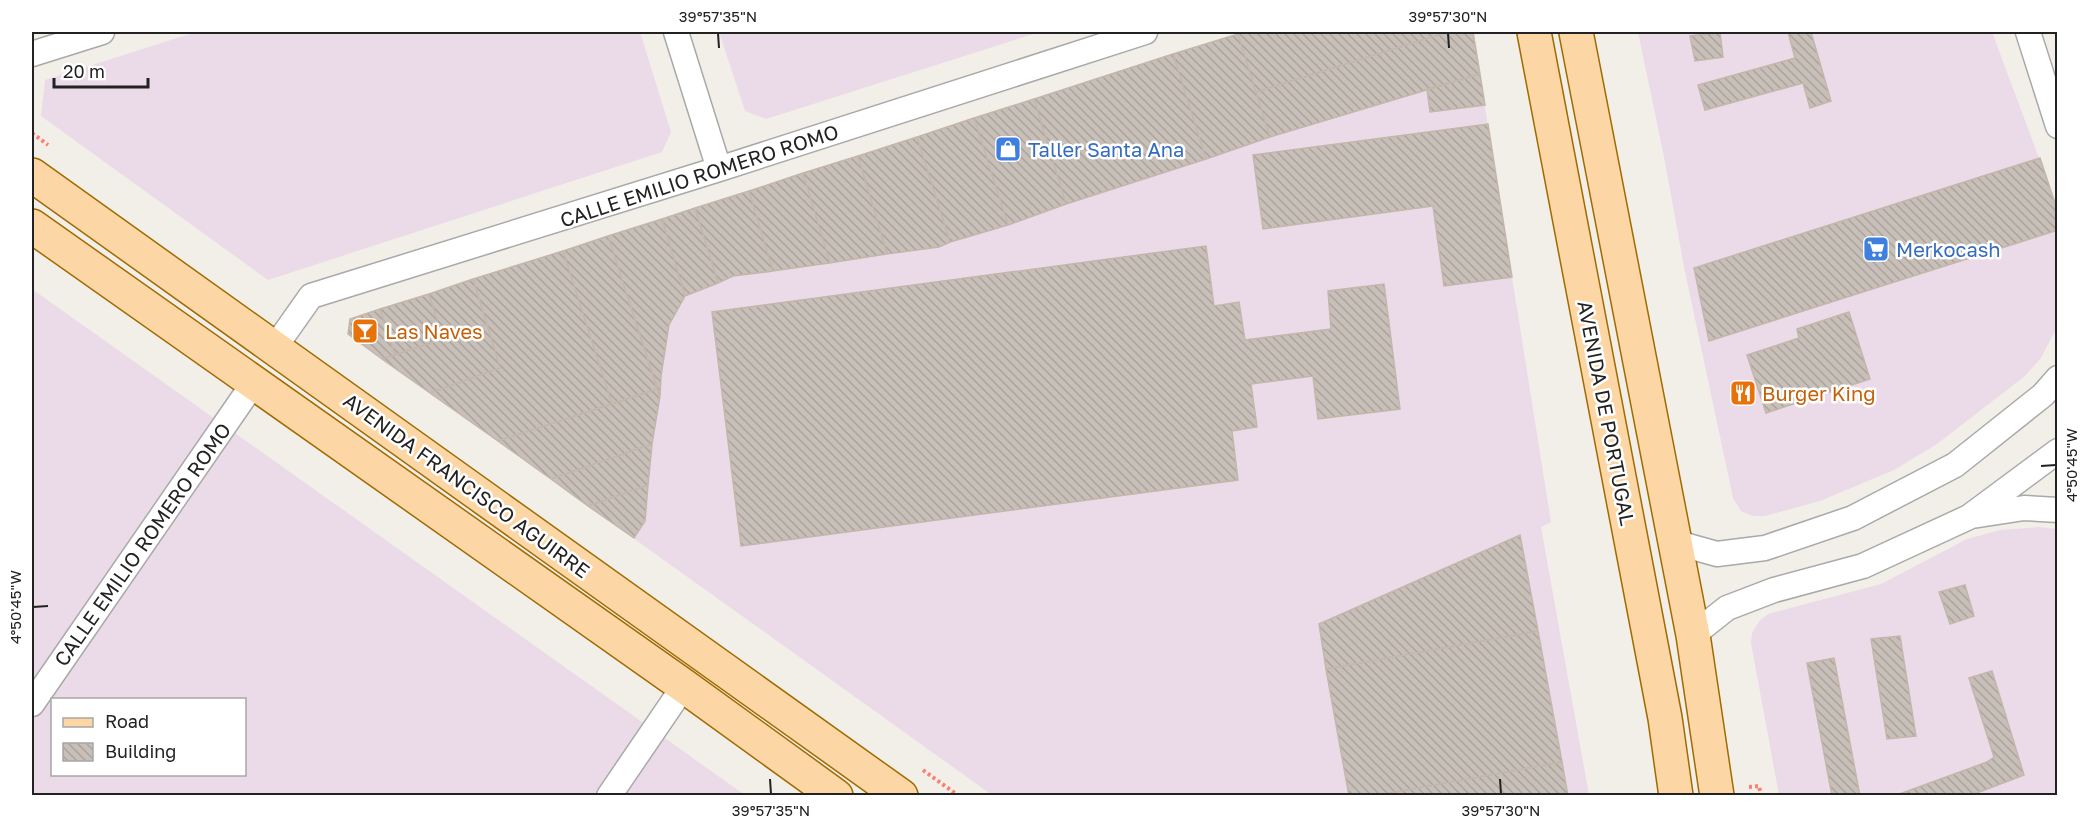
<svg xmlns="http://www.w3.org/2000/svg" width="2089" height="827" viewBox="0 0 2089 827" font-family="'Golos Text',sans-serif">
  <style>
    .industrial { fill: #ebdbe8; fill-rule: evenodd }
    .building { fill: url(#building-back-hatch); stroke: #c4b6ab; stroke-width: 1.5 }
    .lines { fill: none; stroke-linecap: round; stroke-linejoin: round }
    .street-casing { stroke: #a9a9a9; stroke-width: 27 }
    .primary-casing { stroke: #a06b00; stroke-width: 36 }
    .path { stroke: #fa8072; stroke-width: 4; stroke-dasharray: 3 3; stroke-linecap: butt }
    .street { stroke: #fff; stroke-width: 24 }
    .primary { stroke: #fcd6a4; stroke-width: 33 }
    .ticks { fill: none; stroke: #222; stroke-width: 2 }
    .labels { text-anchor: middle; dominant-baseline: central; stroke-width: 5; stroke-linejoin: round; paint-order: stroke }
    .shop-label { font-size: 20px; fill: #366cbe; stroke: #fff; text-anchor: start }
    .street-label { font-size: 20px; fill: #222; stroke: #fff }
    .food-label { font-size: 20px; fill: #c56008; stroke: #fff; text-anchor: start }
    .neatline { fill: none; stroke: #222; stroke-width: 2 }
    .ticks-label { font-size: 15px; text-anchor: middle; fill: #222 }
  </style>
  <defs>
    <pattern id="building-back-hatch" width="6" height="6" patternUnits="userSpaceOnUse" patternTransform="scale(1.5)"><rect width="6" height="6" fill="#c7bfb8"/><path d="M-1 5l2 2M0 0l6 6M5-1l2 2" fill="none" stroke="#aba49e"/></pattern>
  </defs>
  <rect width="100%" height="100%" fill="#f2efe9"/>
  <path class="industrial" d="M196,32H640L671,132L662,152L268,280L41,116L45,80Z
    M719,32H1040L766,119L745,111Z
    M1244,32H1473L1551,522L1541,527L1589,795H992L348,334L350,319Z
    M1638,32H1992L2039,158L2057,212V327L2041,358L2025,376L1937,444L1894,470L1820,501L1765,516H1752L1741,511L1733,498L1685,272L1664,157Z
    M32,289L745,795H32ZM52,700H244V774H52Z
    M2039,527L2057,529V795H1779L1751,643L1752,633L1760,620L1768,614L1881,584L1967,539L2000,530Z"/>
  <path class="building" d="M1244,32H1448L1256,92L1238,34Z
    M1448,32H1473L1480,74L1270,137L1256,92Z
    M1720,32L1723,57L1695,61L1690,36Z
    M1788,32H1811L1831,101L1810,108L1803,83L1705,110L1698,85L1795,58Z
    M1238,34L1270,137L1206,159L1173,54Z
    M1173,54L1206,159L1066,204L1034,99Z
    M1480,74L1485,105L1430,112L1427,89Z
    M1034,99L1066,204L1008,225L974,118Z
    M974,118L1008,225L950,242L917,137Z
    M1488,124L1512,277L1444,286L1433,206L1263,229L1253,155Z
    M917,137L950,242L939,247L887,254L858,156Z
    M858,156L887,254L830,263L803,173Z
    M2040,158L2058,212V230L1709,341L1694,268Z
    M803,173L830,263L773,271L749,191Z
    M749,191L773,271L733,276L718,283L695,208Z
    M695,208L718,283L685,296L662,219Z
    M662,219L685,296L669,325L661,376L660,396L608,236Z
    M608,236L657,389L612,404L563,251Z
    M1206,246L1214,306L1239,302L1245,340L1331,329L1328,291L1384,284L1400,409L1318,419L1313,376L1251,384L1257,427L1232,431L1238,480L741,546L712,312Z
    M563,251L612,404L498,441L430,393L500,368L473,279Z
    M473,279L487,324L443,339L429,294Z
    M429,294L443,339L395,355L380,309Z
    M380,309L395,355L382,359L348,334L350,319Z
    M1849,312L1870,379L1766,413L1747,355L1799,338L1797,329Z
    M487,324L500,368L430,393L382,359Z
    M657,389L660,396L652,444L551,479L498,441Z
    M652,444L648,485L588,506L551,479Z
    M648,485L645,521L634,538L588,506Z
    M1520,535L1538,631L1326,669L1319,624Z
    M1965,585L1974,616L1950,624L1939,592Z
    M1538,631L1562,762L1373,796H1349L1326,669Z
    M1900,636L1916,736L1887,739L1871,639Z
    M1834,658L1860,796H1832L1807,663Z
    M1992,671L2024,775L1969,796H1894L1987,762L1994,757L1969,678Z
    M1562,762L1568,796H1373Z"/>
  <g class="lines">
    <defs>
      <path id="street" d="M676,32L719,169
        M2028,32L2058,126
        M32,54L102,32
        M275,347L311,296L719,169L1145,32
        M1972,516L2024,508L2058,510
        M1674,542L1717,554L1765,548L1853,518L1955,465L2043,395L2058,378
        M1693,635L1727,608L1774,590L1863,566L1969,517L2058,451
        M32,704L253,384
        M609,796L684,686"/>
      <path id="primary" d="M1534,32L1665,718L1676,796
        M1576,32L1693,635L1717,796
        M32,175L901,796
        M32,226L684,686L836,796"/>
    </defs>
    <use href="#street" class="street-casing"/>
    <use href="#primary" class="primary-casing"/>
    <path class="path" d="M32,133L48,145
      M923,770L959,796
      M1749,787L1759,786L1761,796"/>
    <use href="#street" class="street"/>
    <use href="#primary" class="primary"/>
  </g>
  <path class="ticks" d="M718,33L719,48M1448,33L1449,48M2041,466L2056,465M33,607L48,606M770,779L771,794M1500,779L1501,794"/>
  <defs>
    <symbol id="shop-square" viewBox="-11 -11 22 22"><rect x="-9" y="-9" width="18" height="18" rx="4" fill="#3f7fe0" stroke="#fff"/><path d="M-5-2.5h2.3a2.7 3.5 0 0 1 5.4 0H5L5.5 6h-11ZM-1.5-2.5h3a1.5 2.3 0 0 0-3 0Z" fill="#fff"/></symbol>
    <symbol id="supermarket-square" viewBox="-11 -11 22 22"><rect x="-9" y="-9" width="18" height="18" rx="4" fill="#3f7fe0" stroke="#fff"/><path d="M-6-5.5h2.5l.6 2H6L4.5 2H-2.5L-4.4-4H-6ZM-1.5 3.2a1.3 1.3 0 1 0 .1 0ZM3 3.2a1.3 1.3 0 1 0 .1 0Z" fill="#fff"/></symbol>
    <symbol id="bar-square" viewBox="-11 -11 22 22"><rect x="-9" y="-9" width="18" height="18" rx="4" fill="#e8710a" stroke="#fff"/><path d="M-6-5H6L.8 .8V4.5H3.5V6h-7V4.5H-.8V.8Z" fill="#fff"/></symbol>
    <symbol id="restaurant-square" viewBox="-11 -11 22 22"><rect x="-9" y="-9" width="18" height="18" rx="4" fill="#e8710a" stroke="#fff"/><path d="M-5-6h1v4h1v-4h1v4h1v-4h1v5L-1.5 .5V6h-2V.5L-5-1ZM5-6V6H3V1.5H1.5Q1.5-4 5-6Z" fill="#fff"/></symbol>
  </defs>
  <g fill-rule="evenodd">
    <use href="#shop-square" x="993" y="134" width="30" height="30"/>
    <use href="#supermarket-square" x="1861" y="234" width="30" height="30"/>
    <use href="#bar-square" x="350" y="316" width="30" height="30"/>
    <use href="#restaurant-square" x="1728" y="378" width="30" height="30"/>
  </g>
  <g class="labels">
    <g class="shop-label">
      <text x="1028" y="149">Taller Santa Ana</text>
      <text x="1896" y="249">Merkocash</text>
    </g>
    <g class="street-label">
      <text transform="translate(699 175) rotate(-18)">CALLE EMILIO ROMERO ROMO</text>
      <text transform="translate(1607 413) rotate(79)">AVENIDA DE PORTUGAL</text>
      <text transform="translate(467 485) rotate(36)">AVENIDA FRANCISCO AGUIRRE</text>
      <text transform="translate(142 544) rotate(-55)">CALLE EMILIO ROMERO ROMO</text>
    </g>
    <g class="food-label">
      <text x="385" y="331">Las Naves</text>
      <text x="1762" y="393">Burger King</text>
    </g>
  </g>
  <rect width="2089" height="827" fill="none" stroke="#ffffff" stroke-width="66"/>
  <rect x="51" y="698" width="195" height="78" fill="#ffffff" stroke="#a7a7a7" stroke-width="1.5"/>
  <rect x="63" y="718" width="30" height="9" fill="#fcd6a4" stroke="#a7a7a7" stroke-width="1.5"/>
  <text x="105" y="728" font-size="18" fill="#222222">Road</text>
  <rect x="63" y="743" width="30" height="18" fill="url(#building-back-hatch)" stroke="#a7a7a7" stroke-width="1.5"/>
  <text x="105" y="758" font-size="18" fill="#222222">Building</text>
  <path d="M54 78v9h94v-9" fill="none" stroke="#222222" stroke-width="3"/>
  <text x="63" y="78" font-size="18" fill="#222222" stroke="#ffffff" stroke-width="4.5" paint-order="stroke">20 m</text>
  <rect x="33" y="33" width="2023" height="761" class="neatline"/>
  <g class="ticks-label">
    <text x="718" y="22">39°57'35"N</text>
    <text x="1448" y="22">39°57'30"N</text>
    <text transform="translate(2072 465) rotate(-90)" y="5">4°50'45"W</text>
    <text transform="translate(16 607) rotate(-90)" y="5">4°50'45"W</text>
    <text x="771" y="816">39°57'35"N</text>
    <text x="1501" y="816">39°57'30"N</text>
  </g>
</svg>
